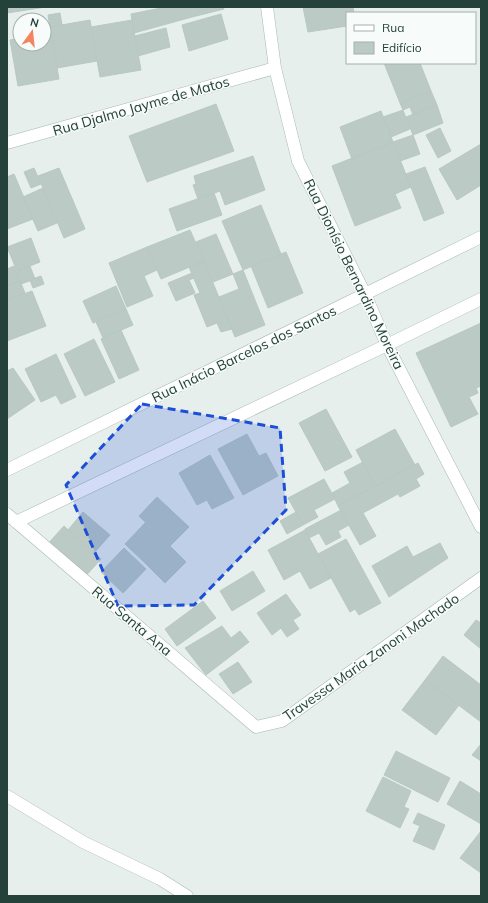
<svg xmlns="http://www.w3.org/2000/svg" width="488" height="903" viewBox="0 0 488 903" font-family="Mulish,sans-serif">
  <style>
    .building { fill: #bbcac4; stroke: #b8c9c2 }
    .lines { fill: none; stroke-linecap: round; stroke-linejoin: round }
    .minor-casing { stroke: #a8b8b2; stroke-width: 13 }
    .minor { stroke: #fff; stroke-width: 12 }
    .marked { fill: #1d4ed8; fill-opacity: 0.2; stroke: #1d4ed8; stroke-width: 3; stroke-dasharray: 8 5; stroke-linejoin: round }
    .labels { text-anchor: middle; dominant-baseline: central; stroke-width: 3; stroke-linejoin: round; paint-order: stroke }
    .street-label { font-size: 14px; fill: #24423a; stroke: #f7fbf9 }
  </style>
  <rect width="100%" height="100%" fill="#e6efeb"/>
  <path class="building" d="M7,7H46L7,13Z
    M166,7H223L224,9L192,17L134,33L131,14Z
    M303,7H353L354,13H347V26L308,32Z
    M60,13L62,25L50,27L48,15Z
    M221,14L228,39L189,51L182,25Z
    M90,20L97,61L57,68L50,27Z
    M132,20L141,70L100,77L91,27Z
    M166,28L170,47L138,56L135,36Z
    M51,33L59,79L18,86L10,40L20,38V44H44V34Z
    M384,63H420L431,91L400,103Z
    M431,91L437,105L413,115L410,107L403,110L400,103Z
    M216,104L234,151L147,182L129,136Z
    M437,105L443,123L413,135L406,117Z
    M403,110L410,129L391,137L383,117Z
    M381,111L393,142L352,159L340,127Z
    M440,128L451,151L438,158L426,135Z
    M413,135L420,154L400,161L393,142Z
    M393,142L411,187L395,194L401,208L355,226L332,166Z
    M481,144V185L457,200L439,169Z
    M253,156L265,190L225,205L220,191L198,199L193,185L196,184L194,176Z
    M425,167L444,213L424,221L406,174Z
    M34,168L41,184L31,188L24,172Z
    M59,168L85,229L64,238L38,176Z
    M14,174L33,219L7,229V177Z
    M43,188L57,223L38,231L23,197Z
    M214,193L222,215L177,231L169,209Z
    M261,205L281,254L243,270L222,221Z
    M190,230L204,261L161,279L147,247Z
    M216,234L233,274L213,282L196,242Z
    M31,238L40,262L17,271L7,247Z
    M147,247L157,270L144,276L153,296L127,307L109,263Z
    M286,252L303,293L268,308L251,266Z
    M204,261L232,329L221,332L217,323L207,327L194,295L200,293L189,267Z
    M14,266L20,281L7,286V269Z
    M30,266L35,279L21,284L17,271Z
    M243,270L265,325L235,337L219,297L239,289L233,274Z
    M192,273L194,278L189,280L195,293L176,301L168,283Z
    M41,276L44,284L33,288L30,280Z
    M20,281L25,293L7,300V286Z
    M116,286L126,309L93,323L83,301Z
    M32,291L46,326L7,341V300Z
    M126,309L133,325L103,338L96,322Z
    M481,323V386L476,388L478,393L469,397L478,414L451,427L416,353Z
    M121,330L139,370L119,379L101,339Z
    M94,339L115,382L85,396L64,354Z
    M56,354L76,397L61,404L56,395L41,402L25,369Z
    M13,368L35,400L7,419V371Z
    M326,409L352,457L325,471L299,423Z
    M395,429L415,465L375,486L356,450Z
    M247,434L259,456L266,453L278,476L243,495L218,449Z
    M210,455L234,498L212,509L207,500L197,505L179,473Z
    M363,462L375,486L338,506L332,493L350,483L344,472Z
    M418,463L424,474L416,479L420,486L400,497L398,494L363,513L376,536L360,545L338,506Z
    M324,479L335,499L314,510L318,517L303,525L288,498Z
    M157,497L189,527L170,546L139,516Z
    M341,510L349,525L338,531L341,537L326,545L319,533L309,538L305,529Z
    M83,512L110,535L94,553L68,530Z
    M296,512L303,525L287,534L280,521Z
    M145,523L166,542L145,563L125,544Z
    M64,526L101,559L83,579L46,546Z
    M305,530L331,578L310,589L300,571L284,580L268,550Z
    M346,539L381,603L359,615L355,609L350,612L318,554Z
    M166,542L186,562L165,583L145,563Z
    M440,543L448,558L389,597L372,566L407,546L413,557Z
    M124,548L146,569L123,593L101,572Z
    M253,571L265,591L232,611L220,591Z
    M286,594L301,615L293,620L299,629L287,637L281,628L272,635L257,613Z
    M203,601L216,618L177,646L165,629Z
    M476,620L481,623V649L464,635Z
    M222,626L231,638L240,631L249,642L206,675L185,648Z
    M443,656L481,685V722L425,680Z
    M238,662L252,682L233,694L219,674Z
    M425,680L459,705L436,735L402,710Z
    M481,744V761L472,755Z
    M396,751L450,778L438,802L384,775Z
    M383,777L411,791L404,807L409,809L400,828L366,811Z
    M460,781L481,794V824L447,804Z
    M418,813L445,825L434,850L413,841L420,826L413,823Z
    M481,831V873L460,858Z"/>
  <g class="lines">
    <defs>
      <path id="minor" d="M267,7L275,68L298,161L365,294L387,345L481,527
        M7,143L275,68
        M7,470L481,237
        M7,514L256,727L282,721L481,578
        M16,522L387,345L481,299
        M7,796L83,842L160,879L187,896"/>
    </defs>
    <use href="#minor" class="minor-casing"/>
    <use href="#minor" class="minor"/>
  </g>
  <path class="marked" d="M142,404L280,428L286,510L194,605L118,606L66,485Z"/>
  <g class="labels">
    <g class="street-label">
      <text transform="translate(141 106) rotate(-16)">Rua Djalmo Jayme de Matos</text>
      <text transform="translate(354 274) rotate(64)">Rua Dionísio Bernardino Moreira</text>
      <text transform="translate(244 354) rotate(-26)">Rua Inácio Barcelos dos Santos</text>
      <text transform="translate(132 621) rotate(40)">Rua Santa Ana</text>
      <text transform="translate(371 657) rotate(-35)">Travessa Maria Zanoni Machado</text>
    </g>
  </g>
  <rect width="488" height="903" fill="none" stroke="#24423a" stroke-width="16"/>
  <rect x="346" y="12" width="130" height="52" fill="#f7fbf9" stroke="#a3b1ad"/>
  <rect x="354" y="25" width="20" height="6" fill="#ffffff" stroke="#a3b1ad"/>
  <text x="382" y="32" font-size="12" fill="#24423a">Rua</text>
  <rect x="354" y="42" width="20" height="12" fill="#bbcac4" stroke="#a3b1ad"/>
  <text x="382" y="52" font-size="12" fill="#24423a">Edifício</text>
  <g transform="translate(32 32) rotate(15)"><circle r="19" fill="#f7fbf9" stroke="#a3b1ad"/>
  <path d="M0-3L7 15L0 10L-7 15Z" fill="#f4845f"/>
  <text y="-6" font-size="11" font-weight="bold" text-anchor="middle" fill="#24423a">N</text>
  </g>
</svg>
